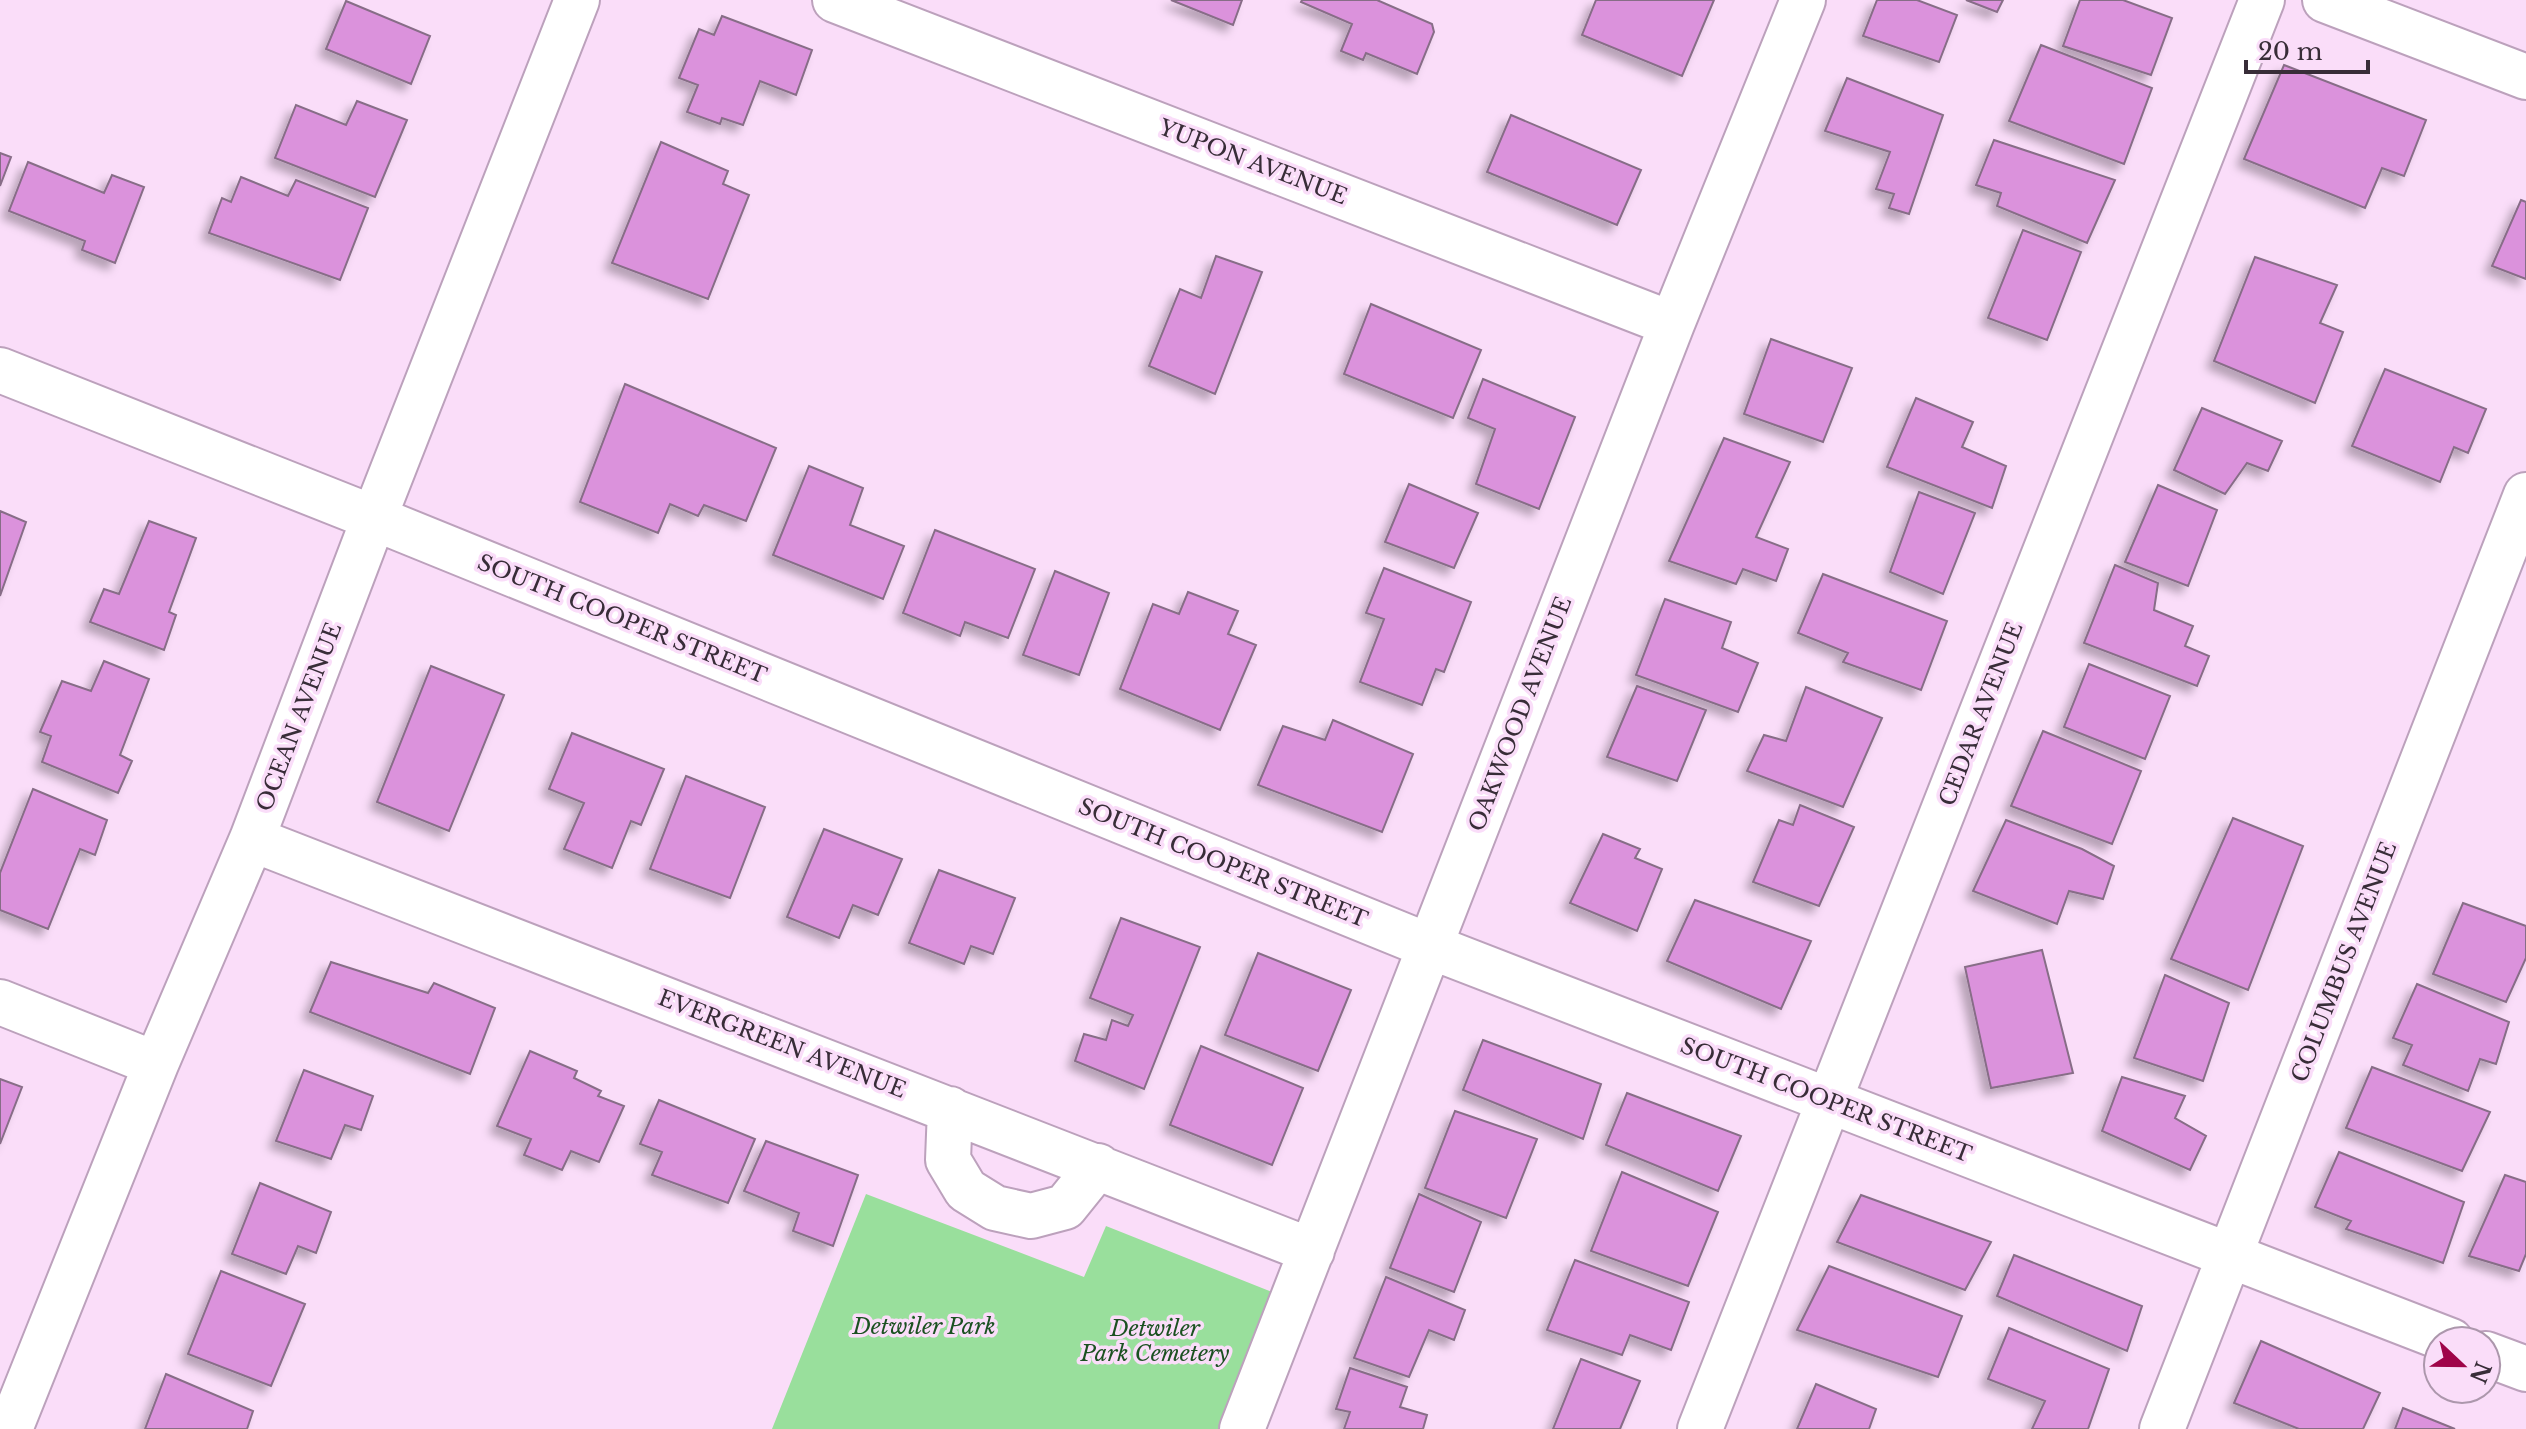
<svg xmlns="http://www.w3.org/2000/svg" width="2526" height="1429" viewBox="0 0 2526 1429" font-family="'Libre Baskerville',serif">
  <style>
    .green { fill: #99df9c }
    .building { fill: #db92dc; stroke: #876d87; stroke-width: 2; filter: url(#shadow) }
    .lines { fill: none; stroke-linecap: round; stroke-linejoin: round }
    .minor-casing { stroke: #bca1bc; stroke-width: 48 }
    .minor { stroke: #fff; stroke-width: 44 }
    .labels { text-anchor: middle; dominant-baseline: central; stroke-width: 7; stroke-linejoin: round; paint-order: stroke }
    .street-label { font-size: 22px; fill: #382d38; stroke: #faddf9 }
    .park-label { font-size: 22px; font-style: italic; fill: #1b5121; stroke: #faddf9 }
  </style>
  <defs>
    <filter id="shadow"><feDropShadow dx="-7" dy="7" stdDeviation="4" flood-color="#0004"/></filter>
  </defs>
  <rect width="100%" height="100%" fill="#faddf9"/>
  <path class="green" d="M866,1194L1084,1277L1106,1226L1272,1292L1218,1429H772Z"/>
  <path class="building" d="M1171,0H1242L1233,25Z
    M1302,0H1377L1432,24L1434,32L1417,74L1366,53L1363,60L1341,51L1352,24L1301,2Z
    M1596,0H1714L1682,76L1582,35Z
    M1877,0H1917L1957,15L1939,62L1863,36Z
    M1966,0H2003L1997,12Z
    M2080,0H2123L2172,18L2151,75L2063,46Z
    M346,1L430,36L411,84L326,49Z
    M722,16L812,50L796,95L760,81L743,125L722,118L720,124L687,112L698,85L679,78L699,29L714,35Z
    M2041,45L2152,88L2124,164L2009,121Z
    M2284,65L2426,120L2404,176L2382,168L2365,208L2244,159Z
    M1847,78L1943,115L1909,214L1889,208L1894,194L1876,189L1890,152L1825,131Z
    M357,101L407,120L375,197L275,158L296,105L346,125Z
    M1511,115L1641,170L1617,225L1487,172Z
    M1994,140L2115,180L2087,243L1997,206L2001,193L1976,185Z
    M661,142L728,171L723,184L749,195L708,299L612,263Z
    M0,153L11,157L0,186Z
    M28,162L104,193L112,175L144,187L115,263L82,250L85,241L9,211Z
    M241,177L288,196L296,180L368,208L340,280L209,233L222,198L231,202Z
    M2521,200L2526,202V279L2492,266Z
    M2023,230L2081,252L2047,340L1988,318Z
    M1216,256L1262,272L1215,394L1149,366L1180,289L1201,298Z
    M2255,257L2337,285L2320,323L2343,332L2315,403L2214,361Z
    M1371,304L1481,350L1453,418L1344,374Z
    M1771,339L1852,368L1823,442L1744,414Z
    M2385,369L2486,409L2468,453L2454,447L2440,482L2352,446Z
    M1483,379L1575,417L1539,509L1476,484L1495,429L1468,418Z
    M625,384L776,448L746,521L704,505L698,516L670,504L658,533L580,502Z
    M1916,398L1973,422L1962,447L2006,466L1992,508L1887,467Z
    M2202,408L2282,441L2268,471L2247,463L2225,494L2174,470Z
    M1724,438L1790,462L1756,537L1788,549L1776,581L1743,569L1736,584L1669,561Z
    M809,466L863,488L850,525L904,546L883,599L773,555Z
    M1409,484L1478,513L1454,568L1385,542Z
    M2158,485L2217,510L2188,586L2125,562Z
    M1919,492L1975,513L1943,594L1890,572Z
    M0,511L26,522L0,596Z
    M149,521L196,538L169,612L176,615L164,650L90,622L104,589L119,594Z
    M935,530L1035,569L1008,638L965,622L960,636L903,613Z
    M2115,565L2158,583L2154,610L2193,626L2185,646L2209,656L2197,686L2084,643Z
    M1384,568L1471,602L1444,672L1436,669L1422,705L1360,682L1384,619L1366,613Z
    M1055,571L1109,593L1079,675L1023,655Z
    M1823,574L1947,621L1921,690L1843,662L1848,653L1798,633Z
    M1188,592L1238,611L1228,634L1256,645L1220,730L1120,689L1153,604L1179,614Z
    M1665,599L1731,622L1722,648L1758,663L1738,712L1636,675Z
    M104,661L149,679L120,755L132,761L118,793L42,762L51,736L40,732L62,681L91,691Z
    M2089,664L2170,696L2145,759L2064,727Z
    M431,666L504,695L449,831L377,802Z
    M1637,686L1706,710L1677,781L1607,757Z
    M1806,687L1882,718L1843,807L1747,771L1764,735L1786,741Z
    M1333,720L1413,754L1382,832L1258,785L1283,726L1325,740Z
    M2043,731L2141,771L2112,844L2011,806Z
    M572,733L664,769L641,825L631,821L612,868L564,849L584,803L549,789Z
    M686,776L765,807L730,898L650,869Z
    M33,789L107,820L95,855L80,849L48,929L0,910V873Z
    M1800,805L1854,827L1819,906L1753,882L1779,820L1793,825Z
    M2233,818L2303,846L2248,990L2171,959Z
    M2006,820L2082,849L2114,866L2103,899L2069,891L2057,924L1973,891Z
    M824,829L902,859L878,915L853,905L839,938L787,917Z
    M1603,834L1640,849L1635,858L1662,869L1637,931L1570,903Z
    M939,870L1015,898L993,954L971,946L964,964L909,943Z
    M1695,900L1811,941L1781,1009L1667,961Z
    M2463,903L2526,926V958L2506,1002L2433,974Z
    M1121,918L1200,947L1144,1089L1075,1061L1084,1034L1106,1040L1112,1020L1128,1026L1133,1015L1090,998Z
    M2042,950L2073,1073L1991,1088L1965,967Z
    M1258,953L1351,990L1318,1071L1225,1035Z
    M331,962L428,993L434,983L495,1008L470,1074L310,1012Z
    M2165,975L2229,1003L2203,1081L2134,1058Z
    M2417,984L2509,1022L2496,1064L2480,1059L2468,1091L2403,1065L2412,1045L2393,1038Z
    M1483,1040L1601,1084L1583,1139L1463,1090Z
    M1201,1046L1303,1088L1272,1165L1170,1125Z
    M530,1051L577,1071L574,1078L601,1091L598,1096L624,1106L599,1162L571,1151L562,1170L524,1155L531,1139L497,1126Z
    M2372,1067L2490,1112L2462,1171L2346,1128Z
    M304,1070L373,1096L361,1130L345,1125L331,1159L276,1141Z
    M2122,1077L2185,1096L2175,1118L2206,1136L2190,1170L2102,1131Z
    M0,1079L22,1087L0,1144Z
    M1627,1093L1741,1136L1718,1191L1606,1145Z
    M659,1100L755,1139L728,1203L652,1175L662,1152L640,1144Z
    M1455,1111L1537,1139L1506,1218L1425,1188Z
    M766,1141L858,1175L833,1246L793,1231L799,1213L744,1191Z
    M2339,1152L2464,1202L2443,1263L2346,1229L2351,1221L2315,1207Z
    M1622,1172L1718,1212L1688,1286L1591,1251Z
    M2505,1175L2526,1182V1254L2519,1271L2469,1256Z
    M260,1183L331,1212L316,1253L298,1246L286,1274L232,1254Z
    M1419,1194L1481,1222L1454,1292L1390,1268Z
    M1861,1195L1991,1242L1965,1290L1837,1242Z
    M2014,1255L2142,1306L2127,1351L1997,1296Z
    M1575,1260L1689,1302L1671,1350L1630,1335L1622,1355L1547,1330Z
    M1829,1266L1962,1316L1938,1377L1797,1330Z
    M221,1271L305,1304L271,1386L188,1354Z
    M1386,1277L1465,1310L1454,1340L1429,1330L1409,1377L1354,1358Z
    M2009,1328L2109,1369L2088,1429H2032L2045,1401L1988,1379Z
    M2261,1341L2380,1393L2363,1429H2299L2234,1403Z
    M1581,1359L1640,1381L1620,1429H1553Z
    M1350,1368L1407,1387L1400,1407L1427,1415L1423,1429H1344L1350,1412L1336,1409Z
    M166,1374L253,1411L247,1429H145Z
    M1816,1384L1876,1409L1869,1429H1797Z
    M2403,1408L2455,1429H2395Z"/>
  <g class="lines">
    <defs>
      <path id="minor" d="M835,0L1672,324
        M2325,0L2526,77
        M0,370L374,518L1429,946L2451,1341
        M252,839L1312,1251
        M0,1002L156,1064
        M950,1109L948,1160L966,1190L995,1208L1031,1216L1065,1207L1098,1166
        M2486,1354L2526,1369
        M10,1429L156,1064L252,839L374,518L577,0
        M1242,1429L1672,324L1803,0
        M1700,1429L2262,0
        M2162,1429L2526,495"/>
    </defs>
    <use href="#minor" class="minor-casing"/>
    <use href="#minor" class="minor"/>
  </g>
  <g class="labels">
    <g class="street-label">
      <text transform="translate(1253 162) rotate(21)">YUPON AVENUE</text>
      <text transform="translate(622 619) rotate(22)">SOUTH COOPER STREET</text>
      <text transform="translate(1520 714) rotate(-69)">OAKWOOD AVENUE</text>
      <text transform="translate(1981 714) rotate(-69)">CEDAR AVENUE</text>
      <text transform="translate(299 717) rotate(-69)">OCEAN AVENUE</text>
      <text transform="translate(1223 863) rotate(22)">SOUTH COOPER STREET</text>
      <text transform="translate(2344 962) rotate(-69)">COLUMBUS AVENUE</text>
      <text transform="translate(782 1044) rotate(21)">EVERGREEN AVENUE</text>
      <text transform="translate(1826 1100) rotate(21)">SOUTH COOPER STREET</text>
    </g>
    <g class="park-label">
      <text x="924" y="1326">Detwiler Park</text>
      <text x="1155" y="1328">Detwiler<tspan x="1155" dy="25">Park Cemetery</tspan></text>
    </g>
  </g>
  <g transform="translate(2462 1365) rotate(112)"><circle r="38" fill="#faddf9" stroke="#ac97ac" stroke-width="2"/>
  <path d="M0-6L14 30L0 20L-14 30Z" fill="#9f0449"/>
  <text y="-12" font-size="22" font-weight="bold" text-anchor="middle" fill="#382d38">N</text>
  </g>
  <path d="M2246 60v12h122v-12" fill="none" stroke="#382d38" stroke-width="4"/>
  <text x="2258" y="60" font-size="24" fill="#382d38" stroke="#faddf9" stroke-width="6" paint-order="stroke">20 m</text>
</svg>
